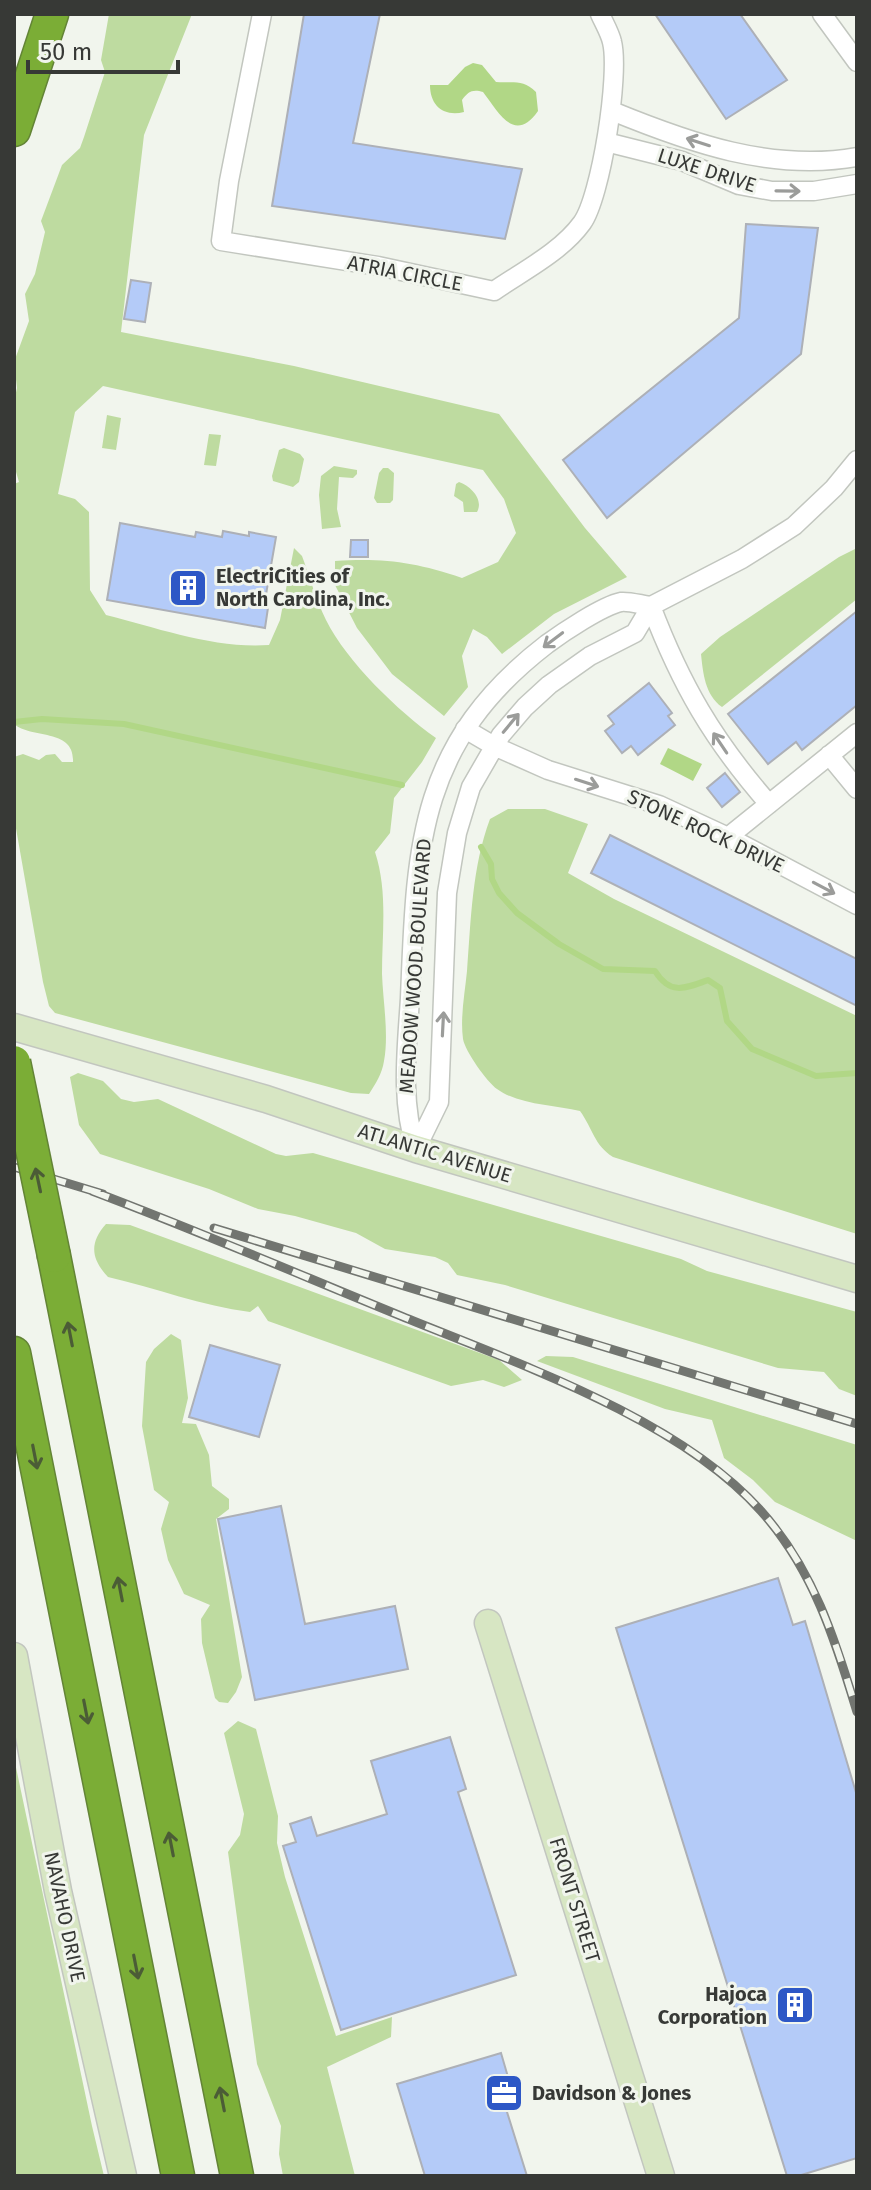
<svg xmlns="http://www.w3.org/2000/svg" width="871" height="2190" viewBox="0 0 871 2190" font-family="'Fira Sans',sans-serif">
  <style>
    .green { fill: #bedba0 }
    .water { fill: #b1d786 }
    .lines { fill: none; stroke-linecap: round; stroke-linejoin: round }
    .stream { stroke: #b1d786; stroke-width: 6 }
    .building { fill: #b4cbf8; stroke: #adb0b7; stroke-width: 2 }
    .street-casing { stroke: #c2c6bf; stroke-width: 21 }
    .secondary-casing { stroke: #c2c6bf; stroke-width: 29 }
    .highway-casing { stroke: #638436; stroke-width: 35 }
    .street { stroke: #fff; stroke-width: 18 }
    .secondary { stroke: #d7e6c3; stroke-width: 26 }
    .highway { stroke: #7bad36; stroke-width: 32 }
    .rail-casing { stroke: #727570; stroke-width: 9 }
    .rail { stroke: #f1f5ed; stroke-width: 6; stroke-dasharray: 18; stroke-linecap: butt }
    .highway-bridge-casing { stroke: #638436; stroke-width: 35; stroke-linecap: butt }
    .highway-bridge { stroke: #7bad36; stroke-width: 32 }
    .oneway { stroke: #9b9c9a }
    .oneway2 { stroke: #4b5c36 }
    .labels { text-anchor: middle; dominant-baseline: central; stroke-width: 6; stroke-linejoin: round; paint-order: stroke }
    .street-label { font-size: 20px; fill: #373936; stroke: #f1f5ed }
    .poi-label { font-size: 20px; font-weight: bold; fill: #373936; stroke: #f1f5ed; text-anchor: start }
  </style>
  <rect width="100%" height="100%" fill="#f1f5ed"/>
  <path class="green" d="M109,14H192L144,135L121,332L294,366L499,414L585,528L627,577L554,614L502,654L487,637L473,629L462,656L468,687L444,716L392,674L357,628L335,585V561C384,558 415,562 462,578L498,562L516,533L504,499L483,470L103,386L75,412L58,494L75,499L89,512L90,590L106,615C158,628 215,649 269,645L280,620L294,548L302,556C310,577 316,600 326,620C347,662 398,711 436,738L422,762L394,798L390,833L375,852C388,892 382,932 382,974C383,1002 389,1034 384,1061C382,1074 376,1083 369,1094L351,1093L55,1013L49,1006L43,982L14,817V757L23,754L39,760L46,755L55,754L62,762H73C75,728 31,739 14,724V484L19,482L14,465V401L17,388L14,362L29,321L25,294L35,274L45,232L41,221L62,165L80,148L84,137L105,72L101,60Z
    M107,415L121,418L116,450L102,448Z
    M209,434L221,435L216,466L204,465Z
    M284,448L300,454L304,459L299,482L293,487L273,481L272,476L279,450Z
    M334,466L357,470V474L353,478L339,477L337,509L341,527L322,529L319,495L321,476Z
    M383,468H388L394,473L393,500L390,503H377L374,498L379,473Z
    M459,482C471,486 484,500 477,512H464L463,502L454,496L456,484Z
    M857,548V599L722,707C705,695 703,673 701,654L720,637L839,557Z
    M508,809H545L588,824L568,873L614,899L857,1016V1234L613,1157C594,1145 593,1129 580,1111C554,1105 519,1105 497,1089C487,1082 465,1051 463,1039C460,1017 465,992 467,971C471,920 472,867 490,819Z
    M78,1073L103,1081L121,1099L134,1102L158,1099L276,1154L286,1156L313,1153L681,1259L707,1271L857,1312V1396L839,1389L824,1372L778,1368L505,1285L457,1275L448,1263L435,1257L385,1249L356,1233L295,1216L258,1209L209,1189L100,1154L79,1125L70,1077Z
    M106,1224L130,1225L499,1360L522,1380L504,1387L483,1380L451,1386L268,1321L258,1306L250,1312C202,1306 156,1288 108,1277C91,1259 89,1243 106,1224Z
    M171,1334L181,1340L188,1398L182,1423L196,1424L209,1455L212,1486L229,1499V1509L216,1519L242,1677L236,1692L228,1703L219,1702L215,1698L202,1643L201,1619L210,1605L184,1594L168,1560L161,1529L169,1502L154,1490L142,1426L146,1362L154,1349Z
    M546,1356L573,1357L857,1445V1541L775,1502L753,1480L724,1458L712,1420L665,1409L537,1361Z
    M238,1721L256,1729L278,1816L277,1843L285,1877L336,2036L392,2017L391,2037L327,2067L355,2176H283L279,2154L281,2126L257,2064L228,1852L240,1835L244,1814L224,1733Z
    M14,1758L92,2126L104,2176H14Z"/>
  <path class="water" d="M473,63L482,65L496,82C514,83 523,79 536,92L538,111C514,145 498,111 483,92C472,89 468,92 462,100L464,112C444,117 430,106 430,85H448L465,67Z
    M668,748L702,764L693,781L660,764Z"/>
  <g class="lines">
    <path class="stream" d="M14,722L42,719L124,724L402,785
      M481,847L491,864L492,879L499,893L517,913L559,944L603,969L655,971C670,995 684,989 708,980L720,988L727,1021L752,1049L816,1076L857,1073"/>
  </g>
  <path class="building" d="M304,14H380L353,143L522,169L505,239L272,206Z
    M655,14H740L787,80L726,119Z
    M746,224L818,228L801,354L607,518L563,460L739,318Z
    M131,280L151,283L145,322L124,319Z
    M120,523L195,537L196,532L222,537L223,531L249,536V532L276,537L265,600L269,601L265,628L107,600Z
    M351,540H368V557H350Z
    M857,611V705L802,750L796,742L768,764L728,714Z
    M649,683L672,713L668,716L675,725L638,755L631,746L622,753L605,731L614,724L608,716Z
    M725,773L740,792L722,807L707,788Z
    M610,835L857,959V1006L591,873Z
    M210,1345L280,1365L259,1437L189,1417Z
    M281,1506L305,1624L395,1606L408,1669L255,1700L218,1519Z
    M778,1578L793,1625L805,1621L857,1796V2158L798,2176H787L616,1628Z
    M450,1737L466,1789L458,1792L516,1975L341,2030L283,1846L296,1842L290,1824L311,1817L317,1836L387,1814L371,1761Z
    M501,2053L508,2077L497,2080L527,2176H425L397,2084Z"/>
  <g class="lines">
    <defs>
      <path id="street" d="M262,14L229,181L221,241L378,266L494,291C523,271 561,252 582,223C601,197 620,74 612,42C610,33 604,23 600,14
        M822,14L857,62
        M612,111C690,143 772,172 857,157
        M606,142L682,161L739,185L772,191H814L857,184
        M651,606C681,685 713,740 769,804
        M465,729L494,746L548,770L659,805L728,837L857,905
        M829,755L857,789
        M728,837L857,733
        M416,1149L439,1102L447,893L457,833L471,787L501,735L525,707L549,685L590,656L635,633L651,606L742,559L794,526L834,488L857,460
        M416,1149C400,1100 407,1048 410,998C416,847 417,744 547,644C562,633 602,606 621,602C629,601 642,605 651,606"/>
      <path id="secondary" d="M14,1027L266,1099L416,1149L857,1279
        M488,1623L661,2176
        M14,1656L58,1891L123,2176"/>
      <path id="highway" d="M14,130L52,14
        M54,1256L237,2176
        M14,1353L178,2176"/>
    </defs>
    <use href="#street" class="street-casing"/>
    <use href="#secondary" class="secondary-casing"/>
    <use href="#highway" class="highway-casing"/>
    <use href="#street" class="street"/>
    <use href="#secondary" class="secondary"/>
    <use href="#highway" class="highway"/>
    <defs>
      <path id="rail" d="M14,1167L103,1194
        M92,1191C196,1230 298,1274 401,1316C516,1363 678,1418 761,1511C813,1569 835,1639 857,1712
        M214,1228L857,1424"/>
    </defs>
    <use href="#rail" class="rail-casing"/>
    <use href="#rail" class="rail"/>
    <defs>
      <path id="highway-bridge" d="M14,1062L54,1256"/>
    </defs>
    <use href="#highway-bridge" class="highway-bridge-casing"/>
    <use href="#highway-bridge" class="highway-bridge"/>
  </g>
  <defs><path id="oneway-shaft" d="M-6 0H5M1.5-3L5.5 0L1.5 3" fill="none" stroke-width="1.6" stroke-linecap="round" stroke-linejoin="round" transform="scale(2)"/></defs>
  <g class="oneway">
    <use href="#oneway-shaft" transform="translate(698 142) rotate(-162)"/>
    <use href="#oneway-shaft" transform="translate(788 191) rotate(1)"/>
    <use href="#oneway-shaft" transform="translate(553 640) rotate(143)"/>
    <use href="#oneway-shaft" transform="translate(511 723) rotate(-50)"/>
    <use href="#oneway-shaft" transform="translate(720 743) rotate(-124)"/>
    <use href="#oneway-shaft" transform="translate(587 783) rotate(18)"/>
    <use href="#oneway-shaft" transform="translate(824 888) rotate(28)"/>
    <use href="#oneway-shaft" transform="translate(443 1024) rotate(-87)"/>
  </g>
  <g class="oneway2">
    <use href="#oneway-shaft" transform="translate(38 1180) rotate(-102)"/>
    <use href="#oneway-shaft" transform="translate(70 1334) rotate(-101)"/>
    <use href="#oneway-shaft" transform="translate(35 1457) rotate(79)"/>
    <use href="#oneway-shaft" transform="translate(120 1589) rotate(-101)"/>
    <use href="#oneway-shaft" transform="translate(86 1712) rotate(79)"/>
    <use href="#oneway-shaft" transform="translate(171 1844) rotate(-101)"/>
    <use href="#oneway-shaft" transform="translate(136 1967) rotate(79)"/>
    <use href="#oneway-shaft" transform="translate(222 2099) rotate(-101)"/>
  </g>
  <defs>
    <symbol id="building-square" viewBox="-11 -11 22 22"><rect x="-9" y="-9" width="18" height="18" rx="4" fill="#2d57c6" stroke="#f1f5ed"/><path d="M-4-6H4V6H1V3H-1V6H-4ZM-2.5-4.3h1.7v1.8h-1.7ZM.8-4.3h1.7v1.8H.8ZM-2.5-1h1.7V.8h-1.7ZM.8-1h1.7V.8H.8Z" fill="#fff"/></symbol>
    <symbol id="office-square" viewBox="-11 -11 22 22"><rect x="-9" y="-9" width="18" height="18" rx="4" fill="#2d57c6" stroke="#f1f5ed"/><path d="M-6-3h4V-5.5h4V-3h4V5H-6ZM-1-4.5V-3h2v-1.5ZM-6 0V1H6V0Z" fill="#fff"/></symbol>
  </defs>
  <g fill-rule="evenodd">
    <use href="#building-square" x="166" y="566" width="44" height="44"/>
    <use href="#building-square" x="773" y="1983" width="44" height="44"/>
    <use href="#office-square" x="482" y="2071" width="44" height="44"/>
  </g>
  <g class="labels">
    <g class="street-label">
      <text transform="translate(707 170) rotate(18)">LUXE DRIVE</text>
      <text transform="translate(405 273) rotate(11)">ATRIA CIRCLE</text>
      <text transform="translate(706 831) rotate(25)">STONE ROCK DRIVE</text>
      <text transform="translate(415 966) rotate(-86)">MEADOW WOOD BOULEVARD</text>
      <text transform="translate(435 1153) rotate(17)">ATLANTIC AVENUE</text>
      <text transform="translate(575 1900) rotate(73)">FRONT STREET</text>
      <text transform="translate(65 1917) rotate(78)">NAVAHO DRIVE</text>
    </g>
    <g class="poi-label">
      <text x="216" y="576">ElectriCities of<tspan x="216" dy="23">North Carolina, Inc.</tspan></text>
      <text x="767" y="1994" text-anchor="end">Hajoca<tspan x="767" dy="23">Corporation</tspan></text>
      <text x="532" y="2093">Davidson &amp; Jones</text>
    </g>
  </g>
  <rect width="871" height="2190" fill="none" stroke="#373936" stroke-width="32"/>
  <path d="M28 60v12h150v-12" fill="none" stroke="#373936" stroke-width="4"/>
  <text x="40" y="60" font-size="24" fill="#373936" stroke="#f1f5ed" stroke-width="6" paint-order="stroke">50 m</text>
</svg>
